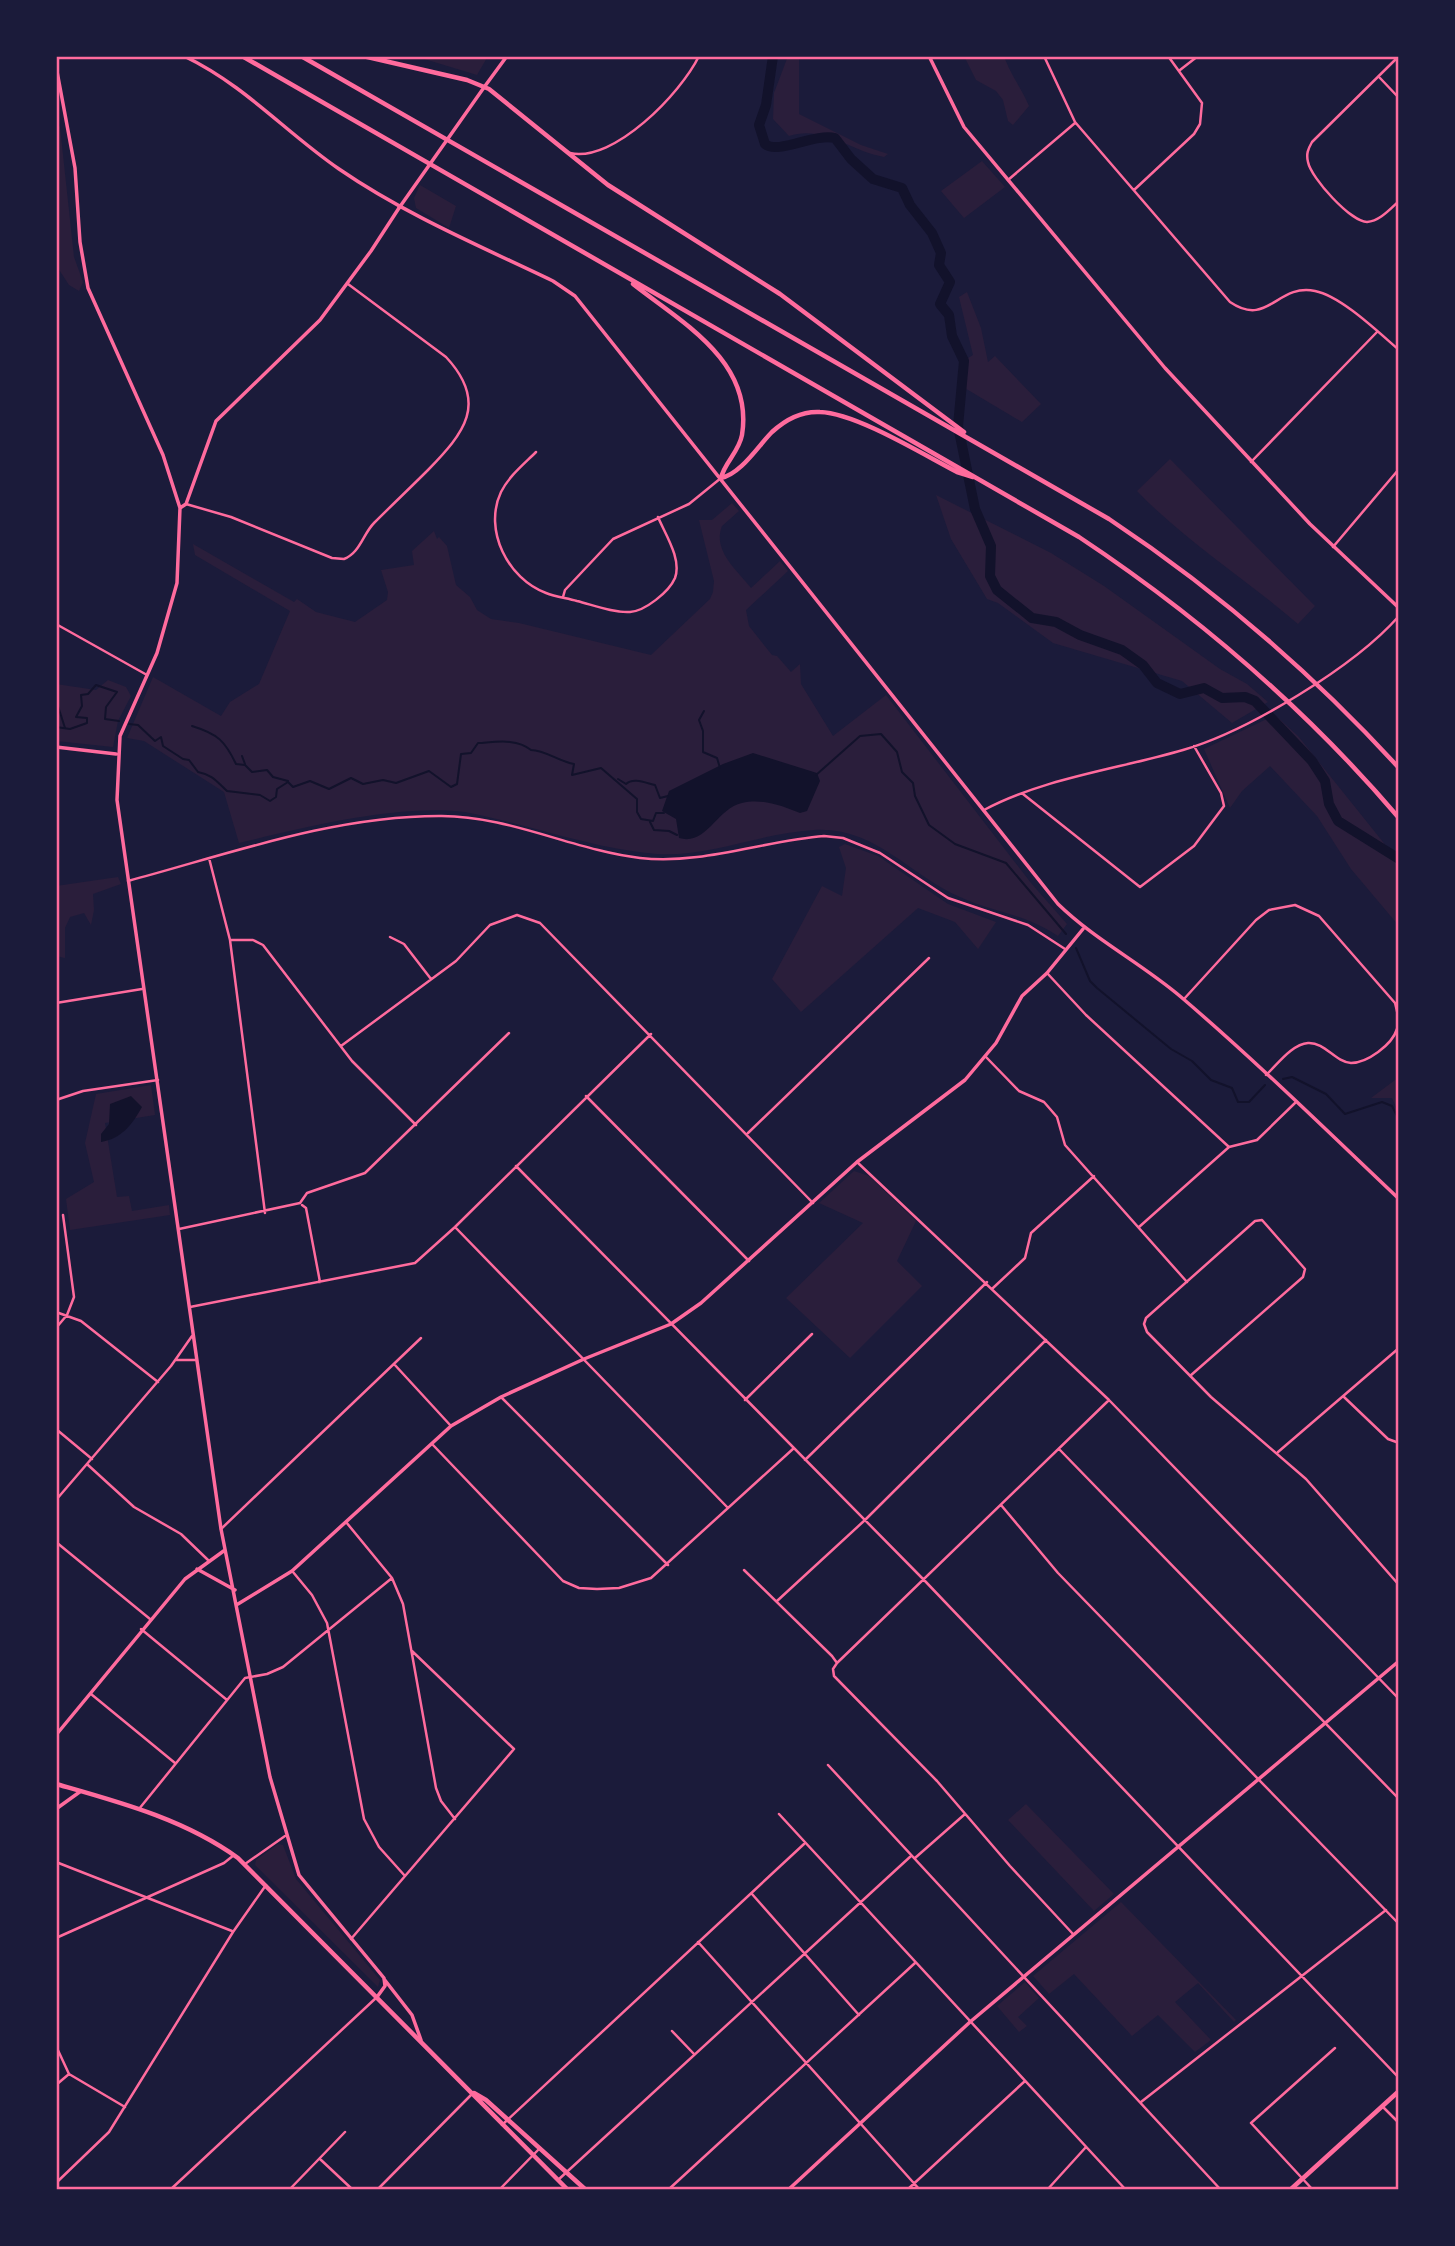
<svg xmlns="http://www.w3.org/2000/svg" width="1455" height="2246" viewBox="0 0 1455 2246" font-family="'Work Sans',sans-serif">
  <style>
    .green { fill: #2a1e3b }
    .water { fill: #12122b }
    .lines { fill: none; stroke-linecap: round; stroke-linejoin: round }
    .stream { stroke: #12122b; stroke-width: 2 }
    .river { stroke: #12122b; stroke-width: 10 }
    .minor { stroke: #ff6b9d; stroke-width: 2.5 }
    .tertiary { stroke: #ff6b9d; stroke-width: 3.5 }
    .secondary { stroke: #ff6b9d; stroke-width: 3.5 }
    .primary { stroke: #ff6b9d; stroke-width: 4.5 }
    .motorway { stroke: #ff6b9d; stroke-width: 4.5 }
    .neatline { fill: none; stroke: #ff6b9d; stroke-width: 2.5 }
  </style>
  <rect width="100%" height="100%" fill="#1b1b3a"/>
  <path class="green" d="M403,56H488L477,75L421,58Z
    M788,56H799V114L861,145L888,154L884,157C850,151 824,125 789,136L773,119L774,93Z
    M964,56H1004C1011,76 1021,87 1029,106L1013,125L1008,121L1003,100L996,91L976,80Z
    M56,121L60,127L74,257L83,282L79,291L69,285L56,265Z
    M982,161L1005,187L964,218L941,191Z
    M420,185L456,206L449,228L416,208L414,198Z
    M967,292L981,328L988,362L995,356L1041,404L1022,422L958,384L960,363L973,355L959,297Z
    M1170,459L1315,606L1298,624C1246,579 1185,541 1137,491Z
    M936,495L1051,553L1104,586L1220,669L1247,684L1268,702L1232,723L1182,681L1053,643L998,603L987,599L951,539Z
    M732,503L739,511L722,526C712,551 738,571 751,588L780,561L788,571L746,610L749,626L772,655L777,656L791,672L800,664L801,684L833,736L886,695L1031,883L1067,924L1058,936C1023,913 995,913 960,897C909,875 875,826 814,830C761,833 710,857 657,854C593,849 528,824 465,812C398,804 306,827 239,843L224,792L144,741L127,738L153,677L221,716L230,702L259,684L290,611L195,555L193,544L294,602L297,599L316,612L355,622L387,600L388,592L381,570L414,565L412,551L434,531L437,539L439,537L447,546L456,585L470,597L477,610L491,619L519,623L651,655L710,599L713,592L714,581L699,520H712Z
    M108,680L126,687L131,696L118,721L113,747L56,741V684L96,690Z
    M1275,715L1298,736L1399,862V926L1351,869L1317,816L1270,766L1242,791L1230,808L1204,749Z
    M845,844L878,856L948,904L996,922L978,949L955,922L918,908L801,1012L772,979L822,886L842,896L846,868L839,847Z
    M118,877L121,884L93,894L94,910L91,925L84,913L70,917L65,928V958L56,956V886Z
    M1399,1077V1113L1392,1098H1371Z
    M151,1085L155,1115L105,1123L117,1197L129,1196L132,1211L169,1205L170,1215L70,1230L66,1199L94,1182L85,1143L96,1094Z
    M854,1171L869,1176L916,1221L897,1261L922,1286L850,1358L786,1298L863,1223L819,1203Z
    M1026,1804L1114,1894L1094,1911L1008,1820Z
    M278,1844L283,1845L296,1879L380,1980L378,1987L255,1865L256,1860Z
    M1121,1902L1236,2020L1234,2022L1198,1983L1175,2002L1211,2040L1195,2052L1158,2015L1132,2036L1074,1974L1049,1994L1033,1976Z
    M1025,1982L1039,1998L1018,2017L1027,2026L1019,2032L997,2006Z"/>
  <path class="water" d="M753,753L817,773L820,781L807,811L800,813C782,806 762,798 742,803C716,809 707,846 679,838L676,819L662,811L669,791L723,764Z
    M131,1096L142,1107C132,1125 121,1139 101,1142V1134L109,1124L110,1104Z"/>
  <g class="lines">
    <path class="stream" d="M56,700L65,728
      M704,711L699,720L703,731V752L717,758L720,768
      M129,724L138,725L155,741L161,737L163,746L183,759L189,760L198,772C213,775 216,781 227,791L260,795L270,801L276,797L277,789L288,782L293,787L310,781L329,789L351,778L363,784L383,780L396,783L429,771L451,787L457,784L461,754L471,753L478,743C496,742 516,738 531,750C545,750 560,762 574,764L572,775L601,768L637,799V812L641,819L653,821L656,813H664
      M192,726C218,734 225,741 236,764L245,765L252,772L267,770L273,777L288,781
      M56,727L70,729L87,723V718L76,717L82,706L81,695L88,694L96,685L117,692L106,707L105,719L119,721
      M242,756L245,764
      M816,775L860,736L881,734L897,752L902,772L913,783L915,796L929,825L955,844L1006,863L1066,934
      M618,779L626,784C633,777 646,783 655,785L660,798L668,796
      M650,822L654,830L669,831L677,835
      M1076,948L1090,981L1097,988L1171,1049L1192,1061L1211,1080L1232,1088L1238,1102H1249L1265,1085
      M1283,1079L1292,1077L1326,1094L1345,1114L1382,1102L1392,1106L1399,1120"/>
    <path class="river" d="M773,56L766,105L759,125L765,144C778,155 814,133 835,138L851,159L873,179L902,188L910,205L932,233L941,253L939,265L950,282L940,304L949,315L952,336L964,361L958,426L975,509L991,546L990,576L997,590L1032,618L1056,622L1080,635L1122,650L1143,665L1157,683L1180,694L1204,688L1222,698L1245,697L1255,701L1312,761L1325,781L1329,804L1338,821L1399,859"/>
    <path class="minor" d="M1044,56L1075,122L1230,302C1268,328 1277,283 1315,291C1341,296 1378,332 1399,350
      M1399,56L1312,142C1308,149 1306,154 1308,162C1311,178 1351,222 1367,222C1380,221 1390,209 1399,201
      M1180,70L1198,56
      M1380,78L1399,98
      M570,153C614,163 681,93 699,56
      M1008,180L1075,123
      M1134,190L1194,134L1200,124L1202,103L1168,56
      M536,452C524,464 509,476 501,492C483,530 508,579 546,593C556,597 567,598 577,601C593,605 613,613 630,612C645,611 669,592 675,578C682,559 665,534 658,517
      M1251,462L1377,332
      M186,504L231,517L332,558L344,559C360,553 363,534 374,523C392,505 410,488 428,470C464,433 489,403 446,357L348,284
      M1333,547L1399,469
      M563,597L565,590L613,539L689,504L721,478
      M56,624L147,675
      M1023,794L1140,887L1194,846L1224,806L1221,793L1194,746
      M984,810C1044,778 1118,769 1183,750C1248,731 1354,667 1399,616
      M209,858L230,940L265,1213
      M128,881C229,854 333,816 439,816C507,815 573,850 640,858C702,865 762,841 824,836L843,838L880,853L948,898L1028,925L1065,949
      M390,937L404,944L431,979
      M230,940H253L263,945L352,1061L416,1125
      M1047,973L1086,1015L1229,1147
      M1184,999L1256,920L1269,910L1295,905L1319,916L1395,1003C1397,1011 1400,1020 1397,1029C1392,1045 1367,1063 1351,1063C1335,1062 1325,1042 1308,1043C1292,1044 1277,1065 1266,1075
      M56,1003L142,989
      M341,1046L456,961L490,925L517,915L540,923L813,1203
      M986,1057L1019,1091L1044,1102L1057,1117L1065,1145L1187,1282
      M586,1096L749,1261
      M56,1100L83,1091L158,1080
      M748,1133L929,958
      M857,1162L1109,1400L1399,1699
      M516,1166L925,1581L1399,2078
      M302,1205L306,1208L320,1282
      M455,1227L728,1508
      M1139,1227L1229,1147L1257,1140L1295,1103
      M179,1229L300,1203L307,1193L365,1173L509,1033
      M993,1288L1025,1258L1031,1233L1094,1176
      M190,1307L415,1263L455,1227L651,1034
      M56,1312L81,1321L158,1382
      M56,1328L67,1315L74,1297L63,1215
      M176,1360H196
      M394,1364L451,1426
      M1190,1376L1303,1277L1305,1269L1262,1220L1255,1221L1146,1318L1144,1324L1147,1332L1211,1397L1306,1479L1399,1585
      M501,1397L668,1565
      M1344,1397L1388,1439L1399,1443
      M745,1400L812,1334
      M56,1429L92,1459
      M433,1445L563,1581L579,1588L597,1589L619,1588L651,1578L794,1448
      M1059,1449L1399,1799
      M1278,1452L1399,1348
      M805,1460L987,1282
      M88,1465L134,1507L181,1534L208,1560
      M56,1500L171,1366L192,1336
      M1001,1505L1058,1573L1399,1924
      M346,1522L392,1578L403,1604L436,1788L441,1801L455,1819
      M221,1529L421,1338
      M56,1542L150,1619
      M744,1570L832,1656L837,1663L833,1669L834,1676L937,1781L1010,1866L1073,1934
      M293,1572L312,1595L327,1623L364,1819L379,1847L405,1876
      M777,1601L865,1520L1046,1340
      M141,1629L227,1700
      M837,1663L1109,1400
      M91,1694L175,1763
      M828,1765L1221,2190
      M139,1809L245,1678L267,1674L283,1667L392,1578
      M779,1814L1126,2190
      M915,1858L965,1814
      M56,1862L232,1931
      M245,1864L285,1836
      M752,1894L859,2015
      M56,1938L224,1863L234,1855
      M351,1939L514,1749L412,1651
      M698,1942L920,2190
      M672,2031L694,2054
      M56,2046L69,2074L125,2107
      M56,2085L69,2074
      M1141,2102L1386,1910
      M1382,2106L1399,2123
      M502,2125L804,1844
      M320,2159L353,2190
      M558,2180L911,1856
      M56,2183L109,2132L233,1932L266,1885
      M170,2190L377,1997
      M289,2190L345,2132
      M377,2190L471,2095
      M499,2190L540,2148
      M668,2190L915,1963
      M907,2190L1025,2081
      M1047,2190L1086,2147
      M1313,2190L1251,2123L1335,2048"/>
    <path class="tertiary" d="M929,56L964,127L1165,368L1310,524L1399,608
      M56,66L75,168L80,242L88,288L163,455L180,508L177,583L157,653L120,736L117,800L221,1529L270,1777L299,1875L384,1978L385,1986L377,1997
      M485,86L507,56
      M180,508L186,504L216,421L320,320L371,251L399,208
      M56,747L116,754
      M197,1569L235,1590
      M238,1604L292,1571L451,1426L501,1397L584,1359L671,1324L701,1303L857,1162L965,1080L996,1043L1022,996L1047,973L1083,929
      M56,1735L185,1579L225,1550
      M56,1809L81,1791
      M384,1979L412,2015L421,2040
      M788,2190L970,2022L1399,1661"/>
    <path class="secondary" d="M184,56C246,86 284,131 339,169C406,215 480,246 553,281L575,296L1058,904C1095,940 1141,963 1181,997C1256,1061 1327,1131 1399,1199
      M399,208L485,86"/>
    <path class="primary" d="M56,1784C119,1802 184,1819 238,1858L568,2190
      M474,2093L486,2100L586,2190
      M1290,2190L1399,2091"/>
    <path class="motorway" d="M242,56L1079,537C1198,616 1307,710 1399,818
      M301,56L1109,519C1216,590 1313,674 1399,768
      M363,56L467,80L489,89L608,185L780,294L964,432
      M633,284C681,322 754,361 742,435C739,452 724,463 721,478
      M721,478C741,474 758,446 772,432C785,420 802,411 820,412C856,413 924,455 957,472L973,477"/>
  </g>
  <rect width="1455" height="2246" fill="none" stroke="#1b1b3a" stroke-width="116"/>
  <rect x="58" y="58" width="1339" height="2130" class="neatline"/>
</svg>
